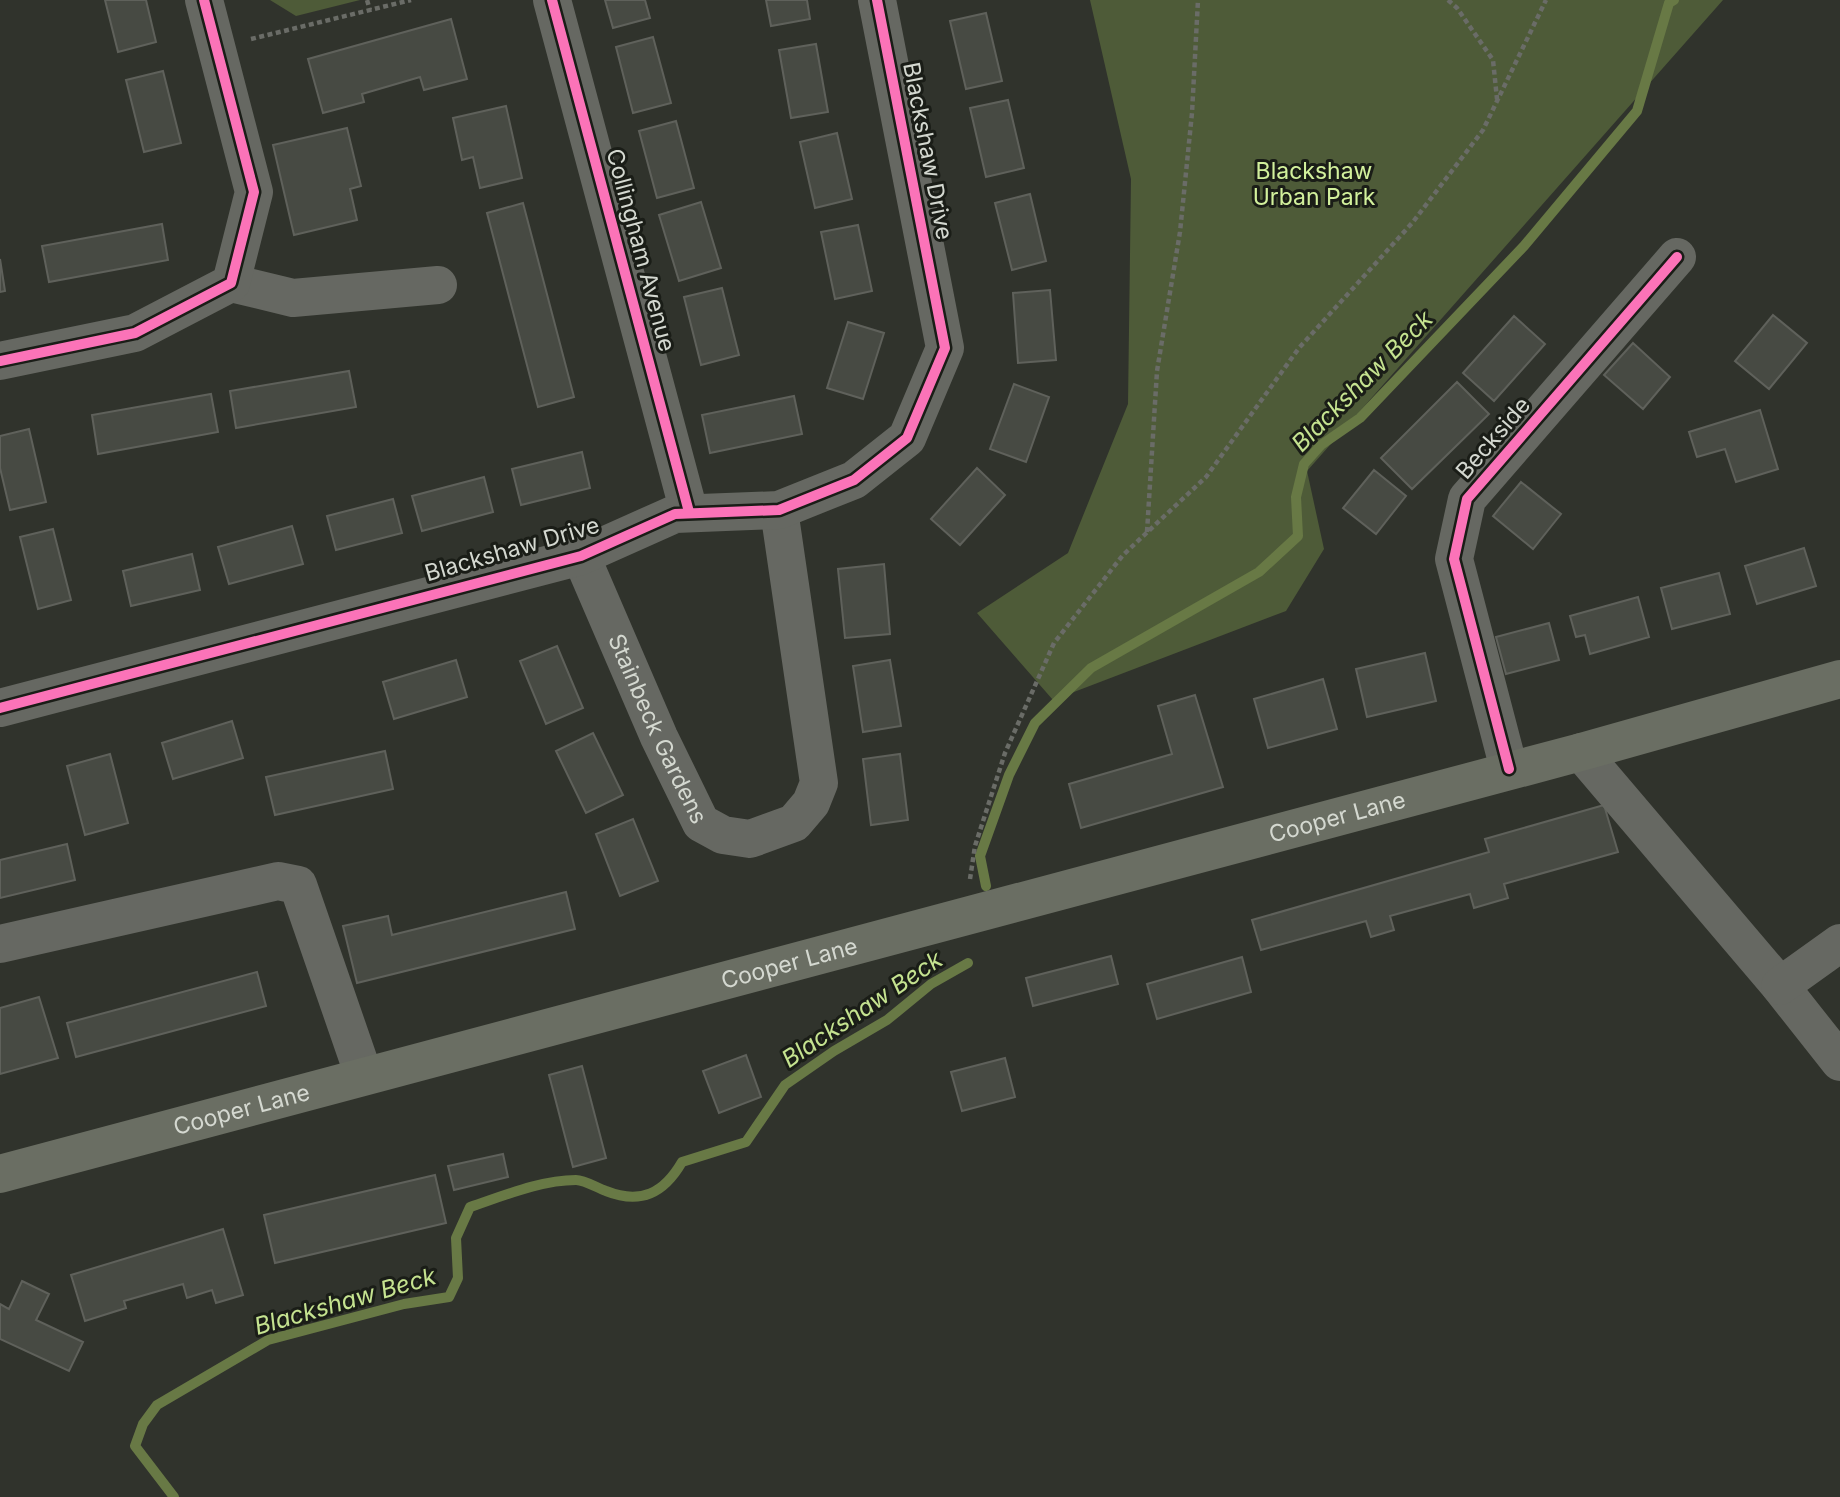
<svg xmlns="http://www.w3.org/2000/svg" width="1840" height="1497" viewBox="0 0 1840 1497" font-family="Inter,sans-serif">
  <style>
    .green { fill: #4e5b38 }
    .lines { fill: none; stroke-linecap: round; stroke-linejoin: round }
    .stream { stroke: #687945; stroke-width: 10 }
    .building { fill: #474a43; stroke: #5f615b; stroke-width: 2 }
    .path { stroke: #6a6c67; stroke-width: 4.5; stroke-dasharray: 5 3.5; stroke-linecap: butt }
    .minor { stroke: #666862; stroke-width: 38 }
    .major { stroke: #6a6e63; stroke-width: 38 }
    .cycleway-casing { stroke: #1a1d17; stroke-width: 15 }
    .cycleway { stroke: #fb73b8; stroke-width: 10 }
    .labels { text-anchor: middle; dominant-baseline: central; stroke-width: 6; stroke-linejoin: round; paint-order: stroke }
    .street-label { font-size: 23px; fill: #d4d8d0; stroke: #1a1d17 }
    .park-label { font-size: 23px; fill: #d2f09c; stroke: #1a1d17 }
    .water-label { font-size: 24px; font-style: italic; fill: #c5e390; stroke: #1a1d17 }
  </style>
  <rect width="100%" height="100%" fill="#30332c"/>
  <path class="green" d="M270,0H360L296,16Z
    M1090,0H1723L1307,471L1324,549L1286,611L1053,700L977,613L1068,553L1128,404L1131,179Z"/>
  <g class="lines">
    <path class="stream" d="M986,886L980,856L1009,775L1035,723L1091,668L1259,572L1298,536L1296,497L1304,464L1321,445L1360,418L1524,246L1637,111L1669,3L1674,0
      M174,1497L135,1446L143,1424L157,1405L268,1340L404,1304L449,1297L458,1278L456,1238L470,1207C503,1196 541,1180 576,1180C585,1180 597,1188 606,1191C641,1205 664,1193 682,1162L746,1142L785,1085L834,1051L887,1020L931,984L968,963"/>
  </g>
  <path class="building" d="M105,0H146L156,42L118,52Z
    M605,0H645L650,18L613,28Z
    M766,0H807L810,19L771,26Z
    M986,13L1002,81L966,89L950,21Z
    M451,19L467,79L424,90L420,77L362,94L364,102L323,113L308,59Z
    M653,37L671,103L633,113L616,47Z
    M816,44L828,112L791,118L779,50Z
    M163,71L181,143L144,152L126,80Z
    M1008,100L1024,168L986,177L970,108Z
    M506,106L522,178L480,188L473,157L462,160L453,118Z
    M676,121L694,188L657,198L639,131Z
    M347,128L361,186L350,189L357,220L294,235L273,145Z
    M837,133L852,199L815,208L800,142Z
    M1030,194L1046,261L1012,270L995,203Z
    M701,202L721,268L679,281L659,215Z
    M523,203L574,397L538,407L487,213Z
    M162,224L168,260L49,282L42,246Z
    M858,225L872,291L835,299L821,232Z
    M0,259L5,291L0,292Z
    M722,288L739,355L701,365L684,297Z
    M1050,290L1056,360L1018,363L1013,293Z
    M1773,315L1807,343L1769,389L1735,361Z
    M1514,316L1545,344L1494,401L1463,373Z
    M848,322L884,333L863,399L827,388Z
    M1633,343L1670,377L1643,409L1604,375Z
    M349,371L356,407L236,428L230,391Z
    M1457,382L1489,414L1412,489L1381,458Z
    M1014,384L1049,397L1026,462L990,449Z
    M211,394L218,432L98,454L92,415Z
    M794,396L802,434L710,453L702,415Z
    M1760,410L1778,469L1736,482L1725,449L1697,457L1689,432Z
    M29,429L46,502L10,510L0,468V436Z
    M582,452L590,488L521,505L512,469Z
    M977,468L1005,495L960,545L931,519Z
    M1374,470L1406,496L1376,534L1343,508Z
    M484,477L493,512L422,531L412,496Z
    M1521,482L1561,514L1533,549L1493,516Z
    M393,499L402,533L336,550L327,516Z
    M292,526L303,564L229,584L218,547Z
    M53,529L71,600L38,609L20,537Z
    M1804,548L1816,586L1757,604L1745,566Z
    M192,554L200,590L131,606L123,571Z
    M884,564L890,634L845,638L838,569Z
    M1719,573L1730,614L1672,629L1661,588Z
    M1638,597L1649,637L1590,654L1585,635L1576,637L1570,616Z
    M1549,623L1559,660L1506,674L1496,637Z
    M557,646L583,708L546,724L520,661Z
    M1425,653L1436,701L1367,717L1356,669Z
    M456,660L467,697L394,719L383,682Z
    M890,660L901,726L863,732L853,666Z
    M1323,679L1337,729L1268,748L1254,699Z
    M1195,695L1223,787L1081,828L1069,784L1172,754L1158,706Z
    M232,721L243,758L173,779L162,743Z
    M593,733L623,795L586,813L556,751Z
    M385,751L393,789L275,815L266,777Z
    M110,754L128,823L85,835L67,766Z
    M900,754L908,820L871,825L863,759Z
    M1604,805L1618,852L1504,884L1508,898L1474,908L1470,894L1390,916L1394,930L1371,937L1366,921L1261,950L1252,920L1489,852L1485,839Z
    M633,819L658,881L620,896L596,834Z
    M67,844L75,880L0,898V860Z
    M566,892L575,929L357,983L343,926L388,916L392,935Z
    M1111,956L1118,984L1033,1006L1026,978Z
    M1242,957L1251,992L1157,1019L1147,984Z
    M257,972L266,1006L76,1057L67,1023Z
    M39,997L58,1058L0,1074V1008Z
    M746,1055L761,1097L719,1113L703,1071Z
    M1005,1058L1015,1097L962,1111L951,1072Z
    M582,1066L606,1158L573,1167L549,1075Z
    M503,1154L508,1177L454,1190L448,1166Z
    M435,1175L446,1223L275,1263L264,1215Z
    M223,1229L243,1295L216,1303L212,1290L187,1298L183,1284L124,1301L126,1308L85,1321L71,1275Z
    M22,1281L49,1294L36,1320L83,1342L69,1371L0,1339V1304L9,1309Z"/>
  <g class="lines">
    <path class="path" d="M367,0L370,10
      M1448,0L1457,8L1493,60L1497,99
      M251,39L411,0
      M1147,532L1157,371L1180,232L1192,113L1198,0
      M970,879L975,846L1005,753L1054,643L1123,555L1206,477L1299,348L1413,222L1483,130L1546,0"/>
    <g class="minor">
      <path d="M552,0L689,512"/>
      <path d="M231,283L293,298L438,285"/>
      <path d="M0,361L135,333L231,283L254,192L204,0"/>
      <path id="s1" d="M581,556L659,737L701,823L723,835L750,839L794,823L811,803L819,783L779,510"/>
      <path d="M0,708L581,556L675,514L779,510L854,480L907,438L945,348L877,0"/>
      <path d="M1581,752L1780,986L1840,1062"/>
      <path d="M1509,769L1454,559L1467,499L1677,257"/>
      <path d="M0,944L278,881L298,885L364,1076"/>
      <path d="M1780,986L1840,943"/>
    </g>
    <path class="major" id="s2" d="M0,1174L1581,752L1840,679"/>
    <defs>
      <path id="cycleway" d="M552,0L689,512
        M0,361L135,333L231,283L254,192L204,0
        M0,708L581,556L675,514L779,510L854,480L907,438L945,348L877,0
        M1509,769L1454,559L1467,499L1677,257"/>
    </defs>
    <use href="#cycleway" class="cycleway-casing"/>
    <use href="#cycleway" class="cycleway"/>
  </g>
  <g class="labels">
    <g class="street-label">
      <text transform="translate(928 151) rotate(79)">Blackshaw Drive</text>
      <text transform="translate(641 250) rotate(75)">Collingham Avenue</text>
      <text transform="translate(1493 438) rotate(-49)">Beckside</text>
      <text transform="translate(512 549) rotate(-16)">Blackshaw Drive</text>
      <text stroke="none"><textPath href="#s1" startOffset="189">Stainbeck Gardens</textPath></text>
      <text stroke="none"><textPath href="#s2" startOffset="1384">Cooper Lane</textPath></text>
      <text stroke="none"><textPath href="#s2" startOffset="817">Cooper Lane</textPath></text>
      <text stroke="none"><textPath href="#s2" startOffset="250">Cooper Lane</textPath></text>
    </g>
    <g class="park-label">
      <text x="1314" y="171">Blackshaw<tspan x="1314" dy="26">Urban Park</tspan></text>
    </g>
    <g class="water-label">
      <text transform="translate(1362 381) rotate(-45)">Blackshaw Beck</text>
      <text transform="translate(862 1009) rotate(-34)">Blackshaw Beck</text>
      <text transform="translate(345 1301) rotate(-16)">Blackshaw Beck</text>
    </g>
  </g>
</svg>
